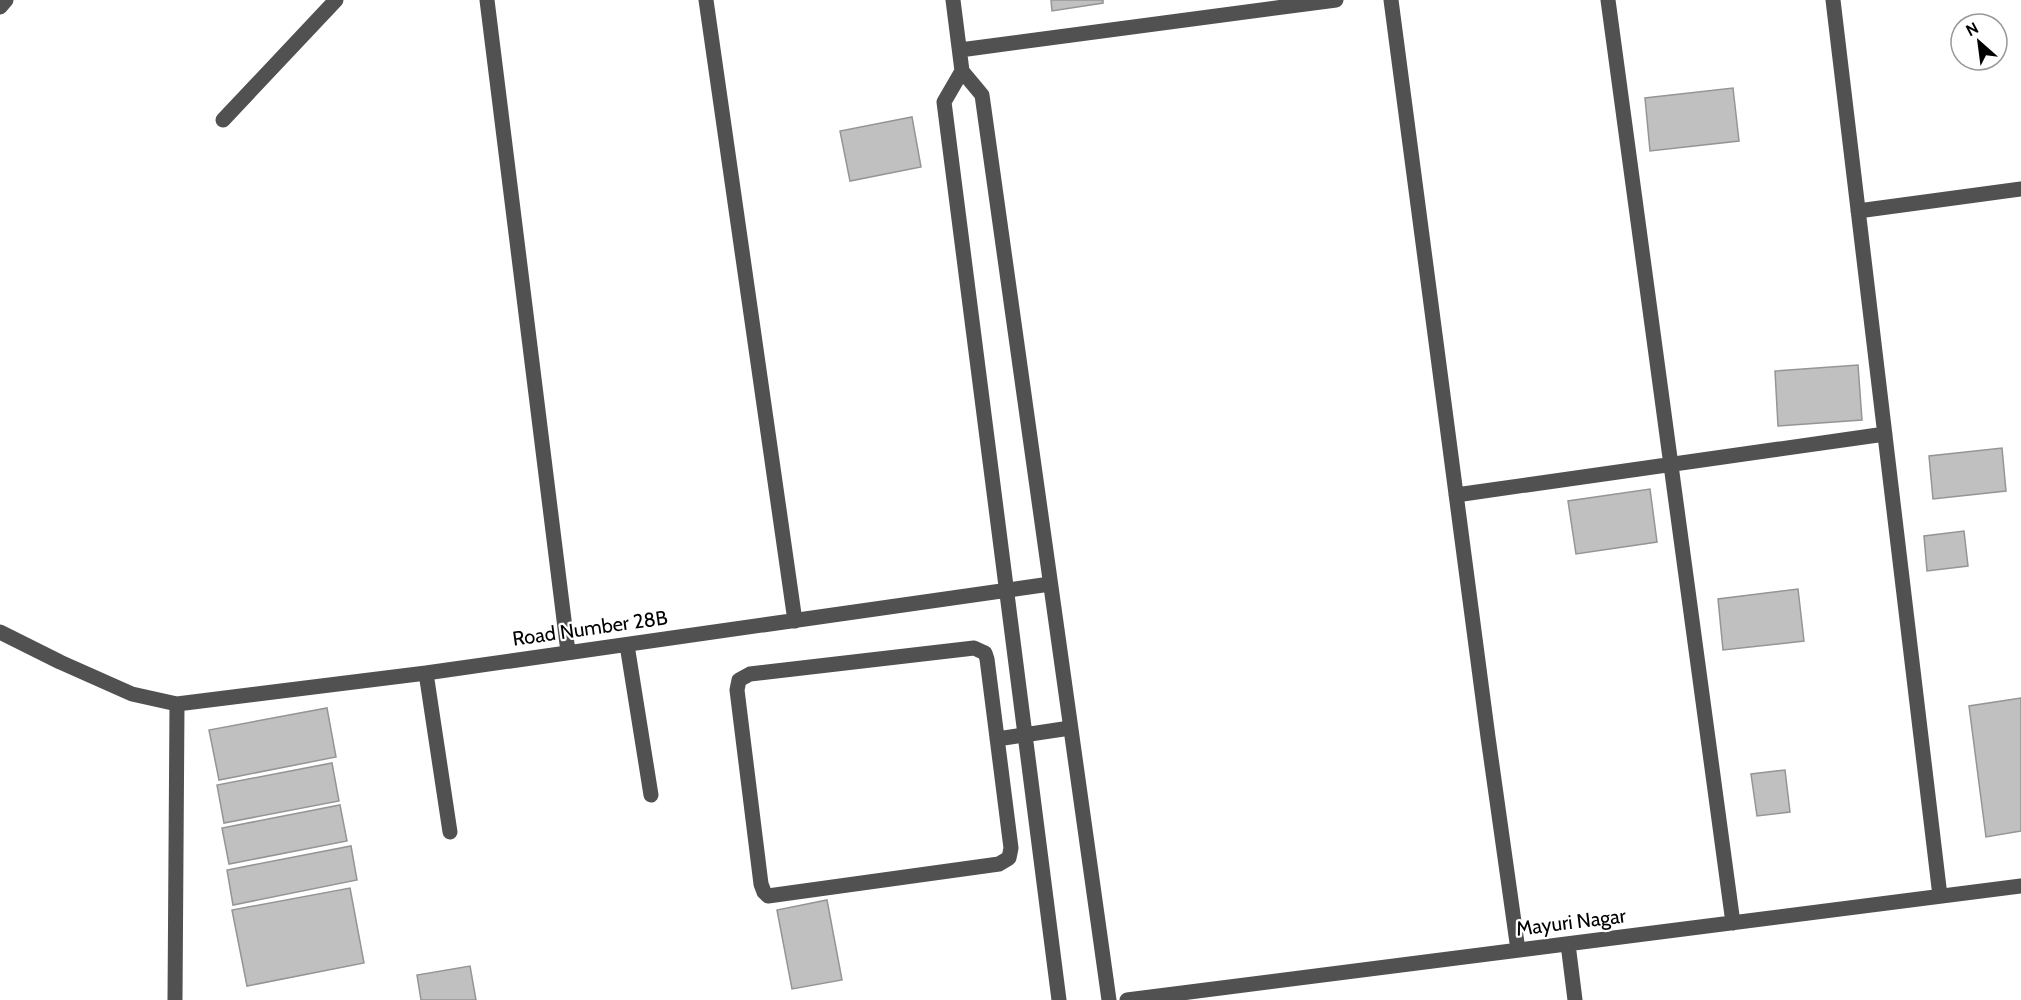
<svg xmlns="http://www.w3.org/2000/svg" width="2021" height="1000" viewBox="0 0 2021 1000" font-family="Cabin,sans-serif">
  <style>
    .building { fill: #c0c0c0; stroke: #959595; stroke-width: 1.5 }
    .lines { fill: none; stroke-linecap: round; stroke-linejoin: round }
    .minor { stroke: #515151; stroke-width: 15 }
    .labels { text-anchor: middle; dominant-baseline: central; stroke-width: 4.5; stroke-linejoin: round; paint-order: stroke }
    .street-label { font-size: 20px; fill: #000; stroke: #fff }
  </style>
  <rect width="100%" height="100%" fill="#fff"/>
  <path class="building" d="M1051,0H1103V3L1052,11Z
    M1733,88L1739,141L1650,151L1645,98Z
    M912,117L921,167L850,181L840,131Z
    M1858,365L1862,420L1778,426L1775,371Z
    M2002,448L2006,491L1933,499L1929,456Z
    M1650,489L1657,542L1576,554L1568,501Z
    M1964,531L1968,566L1927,571L1924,536Z
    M1798,589L1804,641L1723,650L1718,599Z
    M2021,698V831L1986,837L1969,706Z
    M327,708L336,757L219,780L209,730Z
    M332,763L339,801L224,823L217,785Z
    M1785,770L1790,812L1757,816L1751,774Z
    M340,805L347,841L229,864L222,828Z
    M351,846L357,880L233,905L227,870Z
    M350,888L364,963L247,986L232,910Z
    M827,900L842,980L792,989L777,910Z
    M470,966L476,1000H421L417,975Z"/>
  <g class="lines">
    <path class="minor" d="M487,0L568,652
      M706,0L795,621
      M953,0L962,71L982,95L1109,1000
      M1391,0L1488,737L1518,950
      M1608,0L1733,923
      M1833,0L1940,896
      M0,7L6,0
      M960,50L1336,0
      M962,71L944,102L1059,1000
      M223,120L336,0
      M1858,211L2021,189
      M1456,495L1885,434
      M0,632L60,662L132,694L177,704L426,673L1050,584
      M627,645L651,795
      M974,648L985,653L987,659L1011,848L1009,858L999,864L768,896L764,892L761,884L737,690L739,680L750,674Z
      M426,673L450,832
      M997,739L1070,728
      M1568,944L1575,1000
      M175,1000L177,704
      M1127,1000L2021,886"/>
  </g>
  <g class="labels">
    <g class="street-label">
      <text transform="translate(590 628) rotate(-8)">Road Number 28B</text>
      <text transform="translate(1571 922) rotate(-7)">Mayuri Nagar</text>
    </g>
  </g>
  <g transform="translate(1979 42) rotate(332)"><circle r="28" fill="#ffffff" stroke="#999999" stroke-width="1.5"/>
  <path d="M0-4.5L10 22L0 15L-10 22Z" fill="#000000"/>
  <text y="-9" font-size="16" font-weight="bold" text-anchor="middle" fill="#000000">N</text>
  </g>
</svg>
